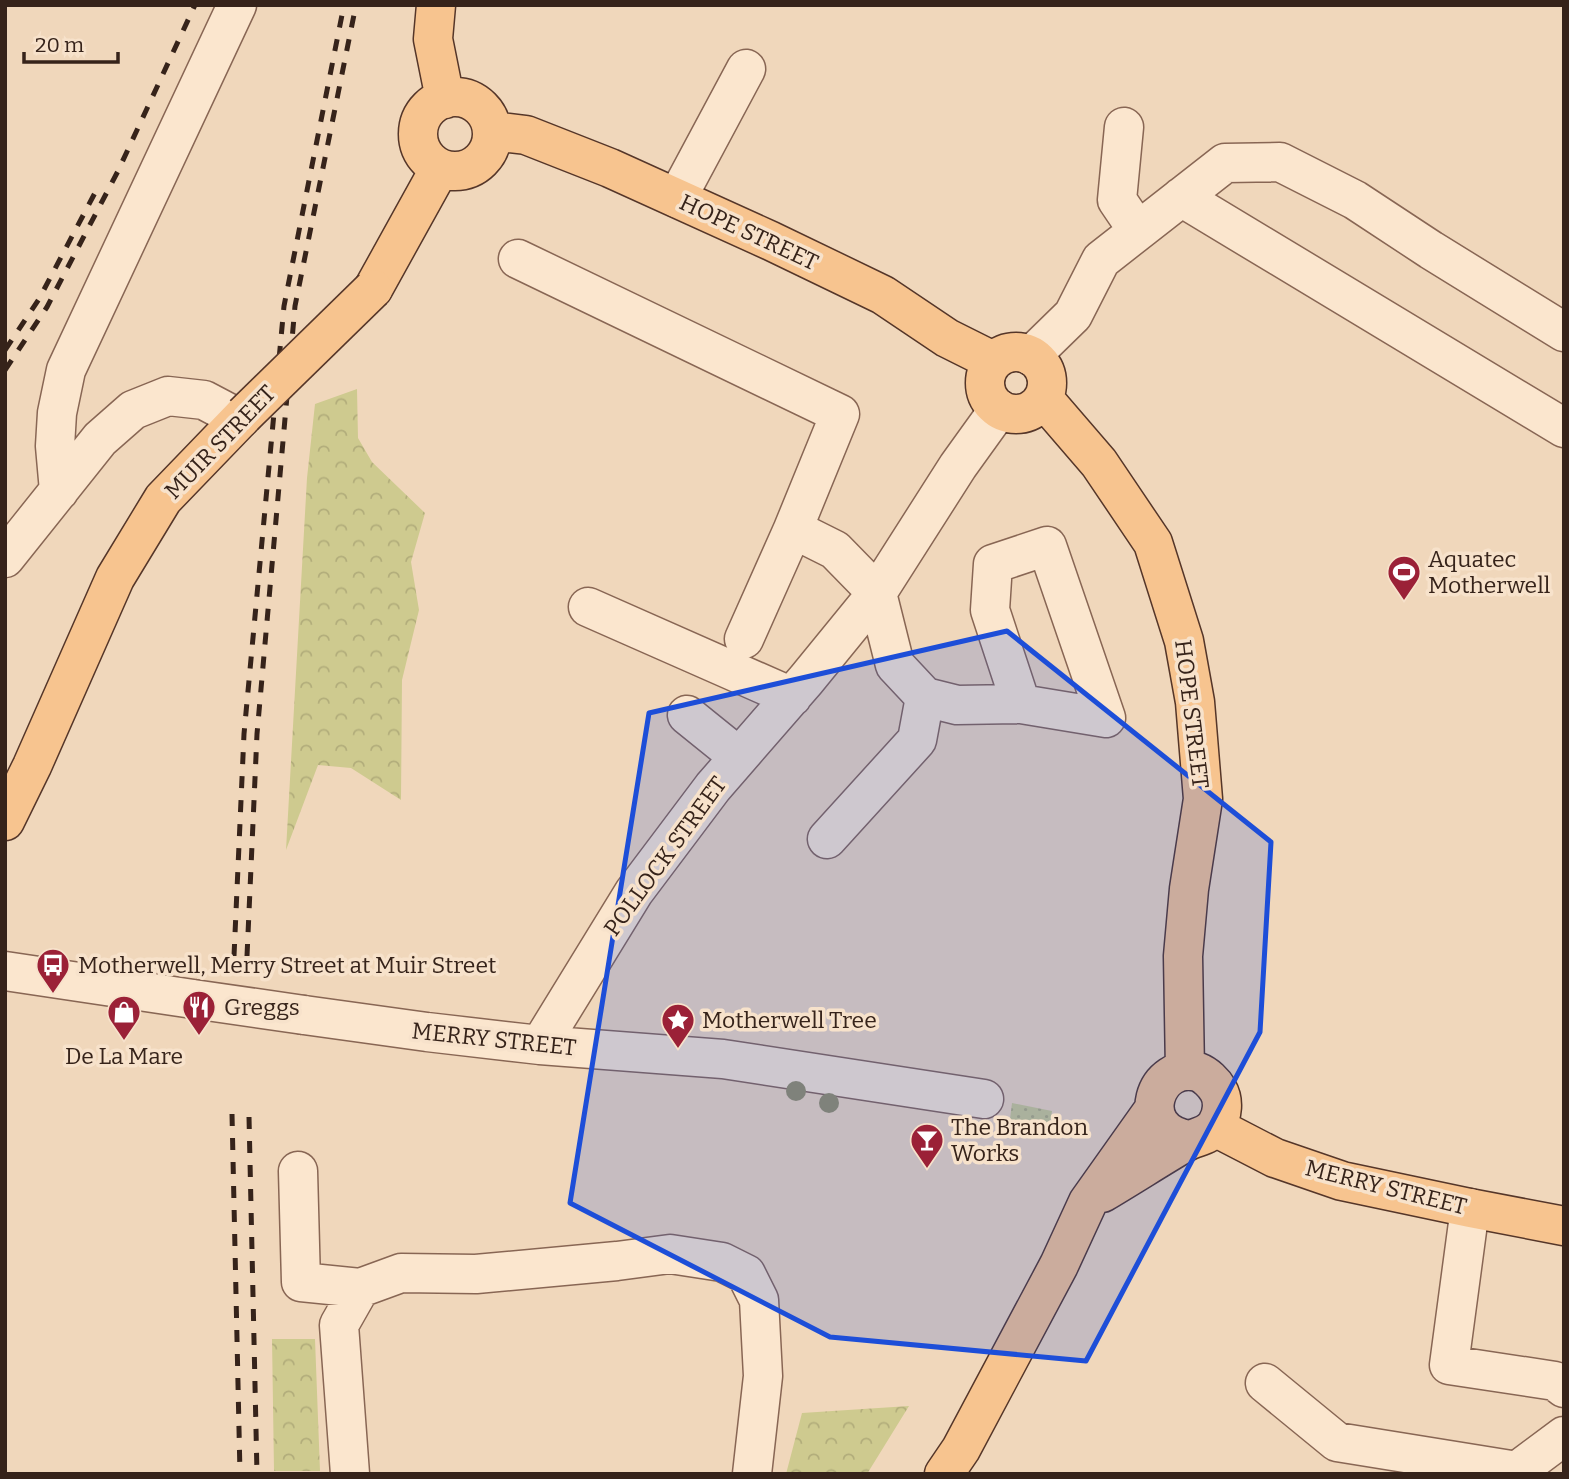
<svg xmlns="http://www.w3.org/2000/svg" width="1569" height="1479" viewBox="0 0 1569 1479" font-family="Bitter,serif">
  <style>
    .grass { fill: url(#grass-dots) }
    .forest { fill: url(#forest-crowns) }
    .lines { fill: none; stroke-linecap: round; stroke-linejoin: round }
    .minor-casing { stroke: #886654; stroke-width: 41 }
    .major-casing { stroke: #553629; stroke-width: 41 }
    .minor { stroke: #fbe6ce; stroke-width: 38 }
    .major { stroke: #f7c48f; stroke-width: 38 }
    .rail { stroke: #36231a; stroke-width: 5; stroke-dasharray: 12 12; stroke-linecap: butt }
    .minor-bridge-casing { stroke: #886654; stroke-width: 41; stroke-linecap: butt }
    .major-bridge-casing { stroke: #553629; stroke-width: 41; stroke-linecap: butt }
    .minor-bridge { stroke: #fbe6ce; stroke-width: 38 }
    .major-bridge { stroke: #f7c48f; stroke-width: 38 }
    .tree { fill: #988f65 }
    .marked { fill: #1d4ed8; fill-opacity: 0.2; stroke: #1d4ed8; stroke-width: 5; stroke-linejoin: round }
    .labels { text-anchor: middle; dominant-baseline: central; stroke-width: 7; stroke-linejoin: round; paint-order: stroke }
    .street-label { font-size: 23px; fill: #36231a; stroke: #f7e2cb }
    .poi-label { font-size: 23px; fill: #36231a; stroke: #f7e2cb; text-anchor: start }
  </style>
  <defs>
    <pattern id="grass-dots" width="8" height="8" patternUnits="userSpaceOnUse" patternTransform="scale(1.75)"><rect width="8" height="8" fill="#ceca8f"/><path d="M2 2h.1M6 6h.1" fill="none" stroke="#b2ad7b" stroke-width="1.8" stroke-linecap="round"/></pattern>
    <pattern id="forest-crowns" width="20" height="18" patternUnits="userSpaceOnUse" patternTransform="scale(1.75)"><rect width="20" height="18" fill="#ceca8f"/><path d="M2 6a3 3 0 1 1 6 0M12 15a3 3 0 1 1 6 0" fill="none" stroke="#b2ad7b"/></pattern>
  </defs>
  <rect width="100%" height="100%" fill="#f0d7bb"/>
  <path class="grass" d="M1012,1103L1052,1111L1048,1137L1010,1119Z"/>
  <path class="forest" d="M357,389L358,438L372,462L425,513L411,562L419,610L402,680L401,800L351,768L318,765L286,850L307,478L315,404Z
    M272,1339H315L320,1471H274Z
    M909,1406L867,1474H786L802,1413Z"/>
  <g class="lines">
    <defs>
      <path id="minor" d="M1124,127L1117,200L1138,231
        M1181,197L1564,428
        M677,198L746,69
        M518,259L840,414L793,529L835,550L877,593L895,665L925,697L957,705L1021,704L1106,718L1047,546L993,564L990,610L1021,704
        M1031,356L1073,315L1101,260L1225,163L1280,162L1355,200L1431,250L1564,332
        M59,491L55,446L57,413L66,370L237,5
        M5,558L100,439L133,410L168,396L204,400L240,419
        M588,607L792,697
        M744,639L793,529
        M687,715L739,757
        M827,839L917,740L925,697
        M5,971L193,999
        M304,1015L427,1032L540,1045L723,1059L984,1099
        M540,1045L634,892L713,787L806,680L877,593L958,466L999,409
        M298,1171L301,1282L360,1288L401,1273L476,1274L617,1261L670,1254L722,1262L746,1274L759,1300L763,1376L752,1474
        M1470,1208L1449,1365L1555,1381L1564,1388
        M1265,1383L1337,1442L1517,1471L1564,1436
        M350,1474L339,1325L360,1288"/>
      <path id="major" d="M436,5L433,39L445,99
        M418 134a37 37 0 1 1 74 0a37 37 0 1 1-74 0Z
        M493,131L526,135L610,168L771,241L883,295L947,338L993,361
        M373,289L440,168
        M985 383a31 31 0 1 1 62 0a31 31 0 1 1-62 0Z
        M1043,398L1099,463L1153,543L1184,641L1195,702L1203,799L1189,889L1183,956L1185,1071
        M5,821L32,766L115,578L163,499L244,415
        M1215,1127L1275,1158L1342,1181L1470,1208L1564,1226
        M1102,1193C1129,1177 1157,1159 1184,1143C1196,1136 1208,1137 1216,1125C1223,1115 1224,1100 1218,1090C1214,1083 1206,1075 1198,1072C1156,1060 1130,1130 1189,1140
        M944,1474L961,1449L1059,1265L1088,1202L1154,1109"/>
    </defs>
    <use href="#minor" class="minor-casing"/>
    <use href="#major" class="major-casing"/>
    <use href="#minor" class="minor"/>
    <use href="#major" class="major"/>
    <path class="rail" d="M5,350L39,299L97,189
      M5,370L47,307L118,171L195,5
      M234,956L244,734L284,306L344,5
      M247,956L257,734L295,306L356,5
      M232,1114L240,1474
      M249,1117L257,1474"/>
    <defs>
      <path id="minor-bridge" d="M193,999L304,1015"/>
      <path id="major-bridge" d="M244,415L373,289"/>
    </defs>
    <use href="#minor-bridge" class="minor-bridge-casing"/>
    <use href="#major-bridge" class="major-bridge-casing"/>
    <use href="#minor-bridge" class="minor-bridge"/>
    <use href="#major-bridge" class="major-bridge"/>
  </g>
  <g class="tree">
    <circle cx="796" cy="1091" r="10"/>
    <circle cx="829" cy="1103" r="10"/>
  </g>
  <path class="marked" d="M1007,631L1271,842L1260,1032L1086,1361L830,1337L570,1203L649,713Z"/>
  <defs>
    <symbol id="stadium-pin" viewBox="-11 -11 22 30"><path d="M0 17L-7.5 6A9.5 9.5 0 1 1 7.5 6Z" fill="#9b2137" stroke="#f7e2cb"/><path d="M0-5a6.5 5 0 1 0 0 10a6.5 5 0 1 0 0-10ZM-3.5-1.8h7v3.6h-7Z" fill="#fff"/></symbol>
    <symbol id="bus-pin" viewBox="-11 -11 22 30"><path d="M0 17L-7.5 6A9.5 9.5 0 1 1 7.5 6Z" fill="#9b2137" stroke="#f7e2cb"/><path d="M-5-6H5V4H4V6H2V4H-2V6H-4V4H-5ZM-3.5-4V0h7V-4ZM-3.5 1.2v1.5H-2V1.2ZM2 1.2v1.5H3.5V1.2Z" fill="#fff"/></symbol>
    <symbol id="restaurant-pin" viewBox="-11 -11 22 30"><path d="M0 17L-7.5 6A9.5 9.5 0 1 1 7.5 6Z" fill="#9b2137" stroke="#f7e2cb"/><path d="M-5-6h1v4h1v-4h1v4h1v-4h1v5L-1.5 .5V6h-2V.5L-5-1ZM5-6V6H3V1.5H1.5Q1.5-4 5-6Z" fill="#fff"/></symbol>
    <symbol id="shop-pin" viewBox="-11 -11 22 30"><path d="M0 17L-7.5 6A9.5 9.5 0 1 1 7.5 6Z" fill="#9b2137" stroke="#f7e2cb"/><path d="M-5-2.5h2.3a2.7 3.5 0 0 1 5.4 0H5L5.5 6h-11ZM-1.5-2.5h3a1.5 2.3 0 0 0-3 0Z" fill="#fff"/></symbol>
    <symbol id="sight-pin" viewBox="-11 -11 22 30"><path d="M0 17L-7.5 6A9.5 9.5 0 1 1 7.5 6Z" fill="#9b2137" stroke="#f7e2cb"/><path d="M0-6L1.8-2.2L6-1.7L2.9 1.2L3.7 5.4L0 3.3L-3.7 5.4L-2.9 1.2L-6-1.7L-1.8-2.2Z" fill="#fff"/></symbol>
    <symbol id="bar-pin" viewBox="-11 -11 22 30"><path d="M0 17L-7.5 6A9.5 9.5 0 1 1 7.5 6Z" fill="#9b2137" stroke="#f7e2cb"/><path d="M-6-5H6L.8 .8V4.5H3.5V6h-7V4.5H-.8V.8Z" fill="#fff"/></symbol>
  </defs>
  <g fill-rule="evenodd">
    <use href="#stadium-pin" x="1385" y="553" width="38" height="52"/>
    <use href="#bus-pin" x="34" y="946" width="38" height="52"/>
    <use href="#restaurant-pin" x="180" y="988" width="38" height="52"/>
    <use href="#shop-pin" x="105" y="993" width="38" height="52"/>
    <use href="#sight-pin" x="659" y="1001" width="38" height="52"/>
    <use href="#bar-pin" x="908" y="1121" width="38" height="52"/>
  </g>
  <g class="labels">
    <g class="street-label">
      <text transform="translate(749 232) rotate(25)">HOPE STREET</text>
      <text transform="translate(220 442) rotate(-46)">MUIR STREET</text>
      <text transform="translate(1192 714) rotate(83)">HOPE STREET</text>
      <text transform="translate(665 856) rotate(-54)">POLLOCK STREET</text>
      <text transform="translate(494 1039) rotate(6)">MERRY STREET</text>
      <text transform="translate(1386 1187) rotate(14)">MERRY STREET</text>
    </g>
    <g class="poi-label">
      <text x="1428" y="559">Aquatec<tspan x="1428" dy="26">Motherwell</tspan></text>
      <text x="78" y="965">Motherwell, Merry Street at Muir Street</text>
      <text x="224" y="1007">Greggs</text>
      <text x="702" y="1020">Motherwell Tree</text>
      <text x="124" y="1056" text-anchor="middle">De La Mare</text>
      <text x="951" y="1127">The Brandon<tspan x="951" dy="26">Works</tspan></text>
    </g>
  </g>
  <rect width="1569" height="1479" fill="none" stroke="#36231a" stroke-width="14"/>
  <path d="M24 52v10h94v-10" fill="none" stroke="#36231a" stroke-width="3.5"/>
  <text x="35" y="52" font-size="21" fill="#36231a" stroke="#f7e2cb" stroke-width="5" paint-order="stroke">20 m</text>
</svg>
